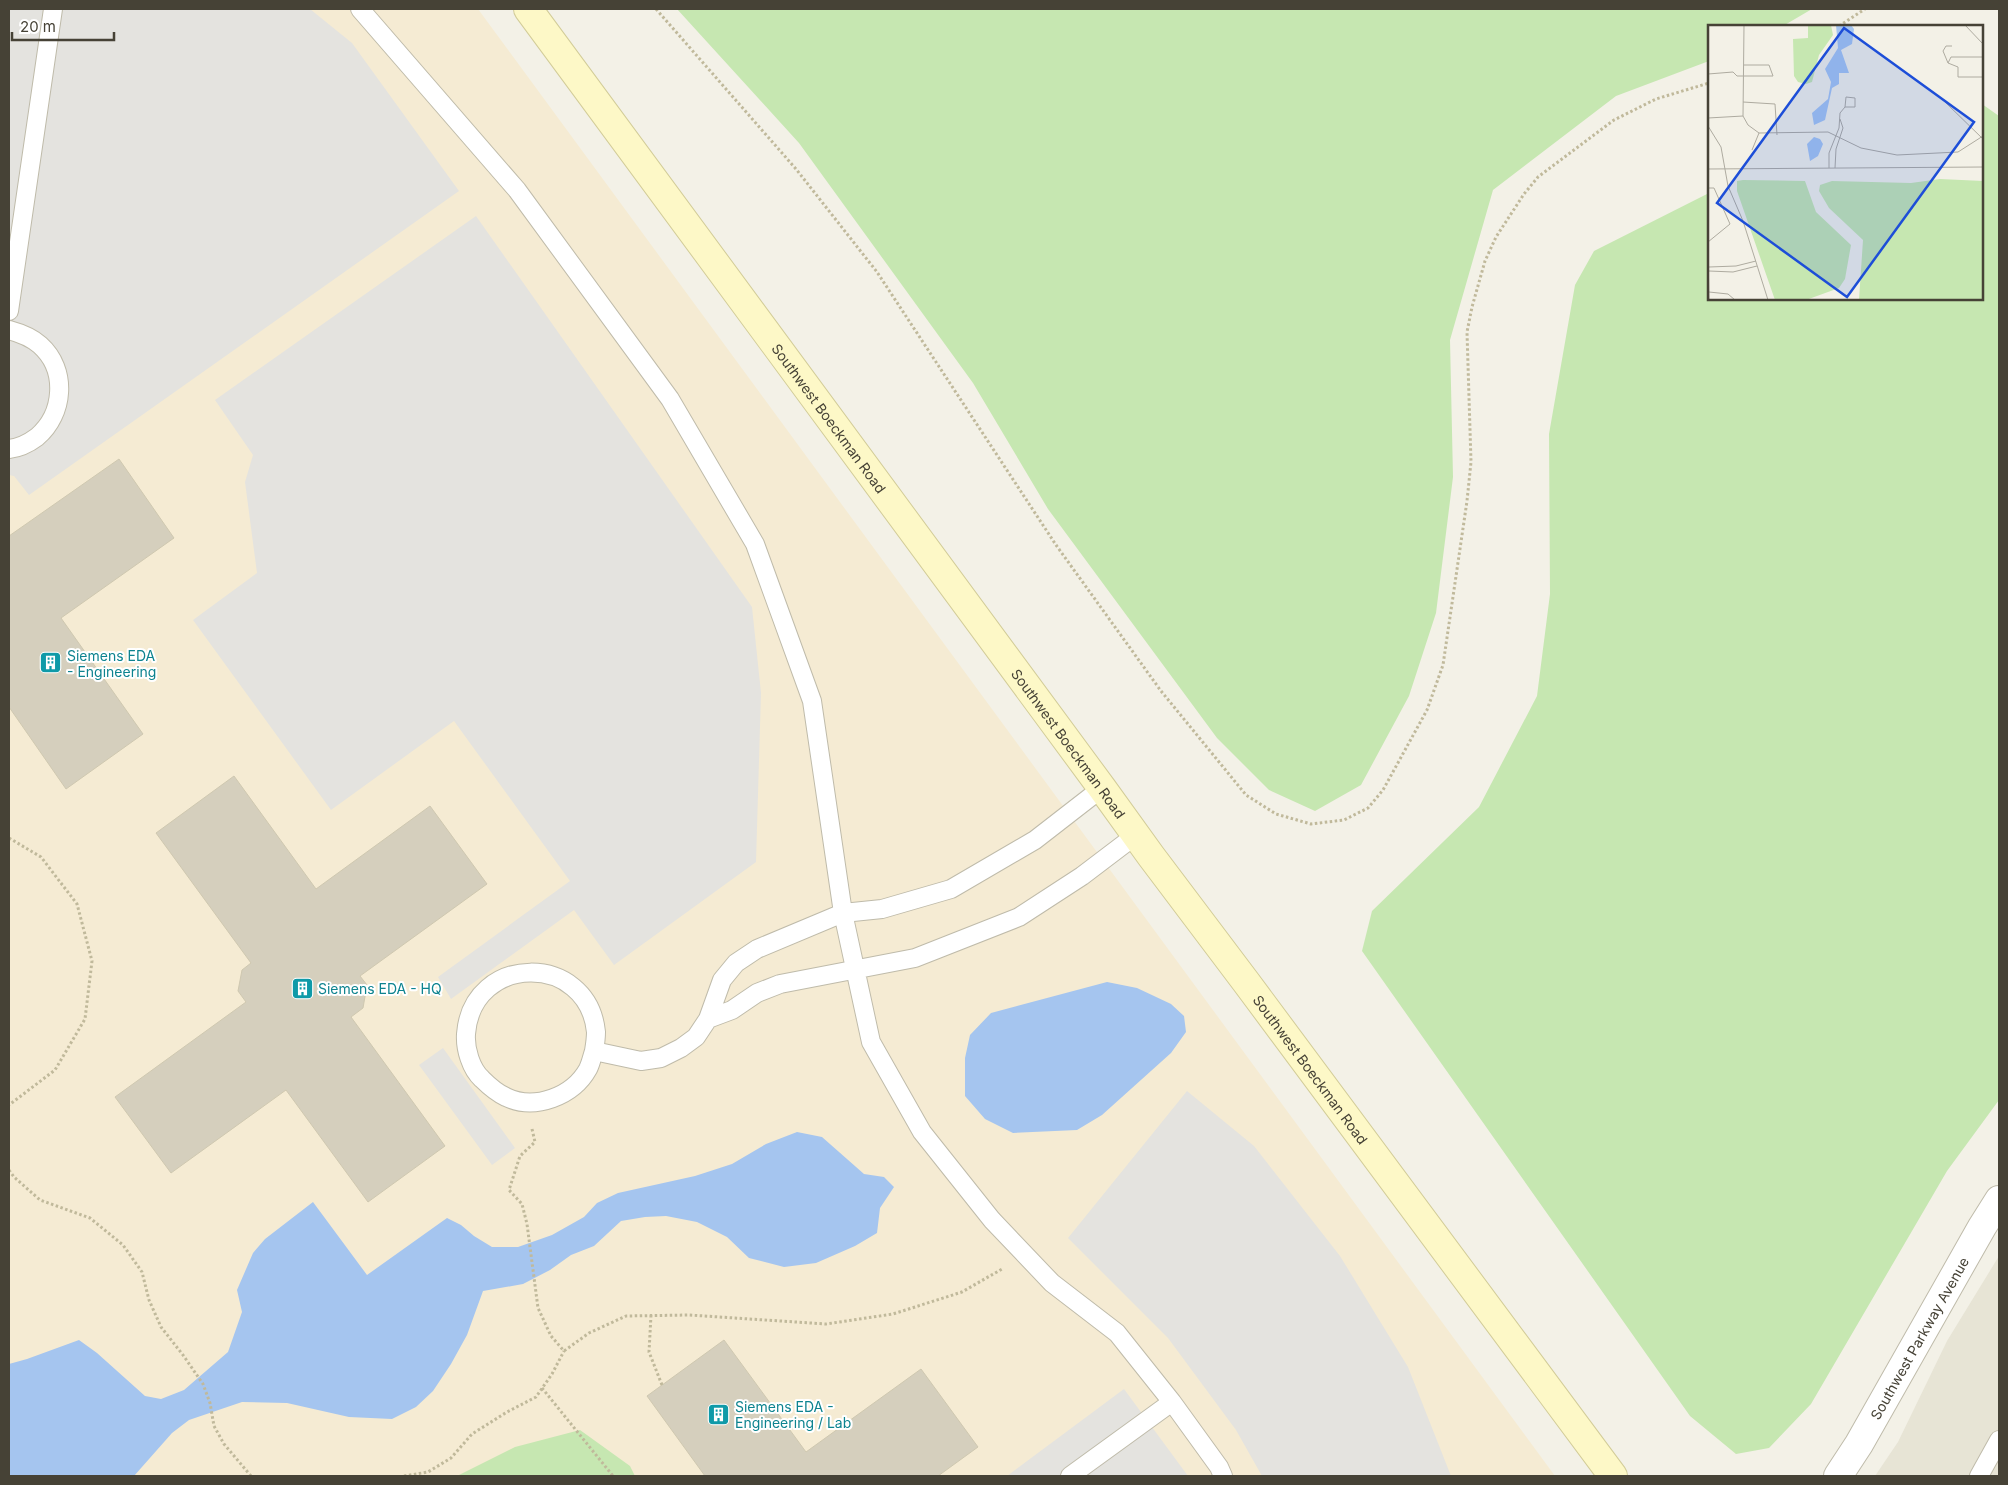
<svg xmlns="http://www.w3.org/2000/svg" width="2008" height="1485" viewBox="0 0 2008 1485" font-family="Inter,sans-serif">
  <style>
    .residential { fill: #e7e4d5 }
    .commercial { fill: #f5ebd3 }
    .green { fill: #c6e7b1 }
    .parking { fill: #e4e3df }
    .water { fill: #a5c5ef }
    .building { fill: #d5cfbd; stroke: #cfc8b0 }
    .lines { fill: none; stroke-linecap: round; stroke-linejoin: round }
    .service-casing { stroke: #bfbbaa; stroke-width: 20 }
    .tertiary-casing { stroke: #bfbbaa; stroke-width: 30 }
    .secondary-casing { stroke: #d2cc98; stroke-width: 30 }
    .path { stroke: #c0b99b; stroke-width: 3; stroke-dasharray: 2.5 2.5; stroke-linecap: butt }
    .service { stroke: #fff; stroke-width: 18 }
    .tertiary { stroke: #fff; stroke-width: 28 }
    .secondary { stroke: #fdf8c7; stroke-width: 28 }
    .labels { text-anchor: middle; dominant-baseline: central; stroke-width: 4; stroke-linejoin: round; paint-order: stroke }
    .street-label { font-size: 14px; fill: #464236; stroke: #fff }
    .culture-label { font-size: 14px; fill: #0d838f; stroke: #fff; text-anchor: start }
    .inset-road { fill: none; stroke: #aeaba0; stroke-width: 1 }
    .view { fill: #1d4ed8; fill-opacity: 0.15; stroke: #1d4ed8; stroke-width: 2.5 }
    .inset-edge { fill: none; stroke: #464236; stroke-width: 2.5 }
  </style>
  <rect width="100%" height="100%" fill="#f3f1e7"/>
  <path class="residential" d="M1999,1256V1476H1875L1898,1442L1947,1341Z"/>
  <path class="commercial" d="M9,9H478L1555,1476H9Z"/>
  <path class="green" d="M677,9H1812L1783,26H1709V61L1616,96L1493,190L1450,340L1453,477L1436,613L1409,696L1361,785L1315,811L1269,790L1217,738L1048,509L973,383L799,143Z
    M1982,104L1999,116V1100L1947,1171L1811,1404L1769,1448L1736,1454L1690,1416L1362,951L1372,911L1479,807L1537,696L1550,594L1549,434L1575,285L1594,251L1709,193V299H1982Z
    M580,1430L630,1466L635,1476H457L515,1447Z"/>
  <path class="parking" d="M9,9H310L352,43L459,191L29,495L14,476L9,475Z
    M476,216L752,607L761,693L756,862L614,965L574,910L451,999L438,977L570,881L454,721L331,810L193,620L257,573L245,482L253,455L215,400Z
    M443,1048L515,1148L492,1165L419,1065Z
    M1187,1091L1254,1146L1340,1256L1408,1367L1451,1476H1262L1236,1430L1168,1338L1068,1238Z
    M1124,1389L1188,1476H1007Z"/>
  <path class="water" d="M1107,982L1137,988L1171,1004L1184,1016L1186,1032L1171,1053L1102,1115L1077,1130L1013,1133L985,1119L965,1096V1058L970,1035L991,1013Z
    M797,1132L822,1137L864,1174L884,1177L894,1187L880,1208L877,1233L855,1246L816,1263L784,1267L749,1258L727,1237L697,1222L666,1216L645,1217L621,1221L594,1246L571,1255L550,1270L523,1284L483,1291L467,1335L451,1364L433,1391L416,1407L392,1419L349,1417L287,1403L242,1402L189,1420L172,1433L134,1476H9V1364L27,1359L79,1340L97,1353L145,1396L161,1399L184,1390L228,1352L242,1312L237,1290L253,1253L265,1239L313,1202L367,1275L447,1218L461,1225L474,1236L492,1247H518L552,1235L584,1217L597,1203L618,1193L695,1176L732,1164L766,1144Z"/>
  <path class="building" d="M119,459L174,538L61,618L143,734L66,789L9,707V536Z
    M234,776L316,889L430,806L487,884L360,976L367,985L363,1008L351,1017L445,1146L368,1202L286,1090L171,1173L115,1097L246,1002L238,991L242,970L251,963L156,833Z
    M724,1340L806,1452L921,1369L978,1447L938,1476H705L647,1396Z"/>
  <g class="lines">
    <defs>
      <path id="service" d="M360,9L517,190L670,399L755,544L812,701L843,913L871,1042L922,1132L992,1220L1052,1283L1117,1333L1172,1402L1219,1467L1223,1476
        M9,311L53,9
        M9,330C20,333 31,337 40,345C68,370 64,414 37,437C29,443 18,448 9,449
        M708,1019L732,1010L757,993L780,984L915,958L1019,917L1082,876L1136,835
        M594,1051C592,1057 591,1063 588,1069C573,1096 535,1111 506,1097C497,1093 489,1086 482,1079C471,1069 465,1049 466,1034C472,953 588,952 596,1032C596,1038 595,1045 594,1051L641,1061L661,1058L681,1048L696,1037L708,1019L722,980L736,963L757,949L843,913L882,909L951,889L1035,840L1102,788
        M1070,1476L1172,1402
        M1979,1476L1999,1440"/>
      <g id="tertiary">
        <path id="s1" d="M1838,1476L1859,1444L1982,1227L1999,1200"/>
      </g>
      <g id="secondary">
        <path id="s2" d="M528,9L1102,788L1151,856L1246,982L1613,1476"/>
      </g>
    </defs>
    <use href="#service" class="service-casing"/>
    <use href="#tertiary" class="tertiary-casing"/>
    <use href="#secondary" class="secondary-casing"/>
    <path class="path" d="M656,9L796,169L877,272L1056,545L1161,691L1246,795L1276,814L1311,824L1344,820L1368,808L1383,790L1427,710L1443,665L1467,501L1471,462L1467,332L1472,307L1485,261L1496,237L1524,194L1538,177L1614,120L1656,99L1709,83
      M1839,26L1865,9
      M9,838L41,857L77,904L92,961L85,1019L55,1070L9,1105
      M532,1129L535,1142L520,1156L509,1190L522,1204L527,1224L538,1308L551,1336L564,1351L589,1333L626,1316L689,1315L826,1324L893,1314L962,1292L1002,1269
      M9,1170L14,1177L40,1200L90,1218L123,1245L142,1272L149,1300L161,1327L183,1355L203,1384L210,1403L214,1426L224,1444L251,1476
      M651,1315L649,1352L662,1385
      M542,1388L613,1476
      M404,1476L428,1472L451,1458L472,1434L507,1412L536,1397L552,1374L564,1351"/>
    <use href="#service" class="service"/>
    <use href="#tertiary" class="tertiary"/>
    <use href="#secondary" class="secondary"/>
  </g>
  <defs>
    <symbol id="building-square" viewBox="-11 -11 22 22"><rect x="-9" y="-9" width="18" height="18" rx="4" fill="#0f9aa8" stroke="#fff"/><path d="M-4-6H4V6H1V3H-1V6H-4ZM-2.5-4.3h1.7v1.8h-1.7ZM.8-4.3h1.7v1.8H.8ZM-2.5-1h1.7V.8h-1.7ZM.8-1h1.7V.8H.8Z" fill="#fff"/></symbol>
  </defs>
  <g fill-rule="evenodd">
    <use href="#building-square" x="38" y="650" width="25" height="25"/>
    <use href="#building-square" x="290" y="976" width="25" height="25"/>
    <use href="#building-square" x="706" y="1402" width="25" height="25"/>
  </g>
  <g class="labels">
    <g class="street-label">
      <text stroke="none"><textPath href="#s2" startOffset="508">Southwest Boeckman Road</textPath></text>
      <text stroke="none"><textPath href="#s2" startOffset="912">Southwest Boeckman Road</textPath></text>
      <text stroke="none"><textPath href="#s2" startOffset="1318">Southwest Boeckman Road</textPath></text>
      <text stroke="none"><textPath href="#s1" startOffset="160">Southwest Parkway Avenue</textPath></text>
    </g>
    <g class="culture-label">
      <text x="67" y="655">Siemens EDA<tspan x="67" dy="16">- Engineering</tspan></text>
      <text x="318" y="988">Siemens EDA - HQ</text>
      <text x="735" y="1406">Siemens EDA -<tspan x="735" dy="16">Engineering / Lab</tspan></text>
    </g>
  </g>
  <g transform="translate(1708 25)">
    <rect width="275" height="275" fill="#f3f1e7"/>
    <path d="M100,0H123L125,10L111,30L104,57L98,59L90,57L86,51L85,14L100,13ZM232,154L275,156V275H151L155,215L121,183L111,166L112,160L124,156L203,158ZM35,155L97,156L108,187L143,220L137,254L131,263L98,275H67L29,166V156Z" fill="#c6e7b1"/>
    <path d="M128,0H143L146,4L144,19L133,25L141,48H131V59L124,63L117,95L106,100L104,88L120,74L123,57L117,44L130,23ZM106,112L112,114L115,119L110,131L102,136L99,119Z" fill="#a5c5ef"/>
    <path class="inset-road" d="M36,0L35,91L40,100L51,108L120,107L153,123L189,130L250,127L275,111M257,0L275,19M275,32H243L240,38L250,42V52H275M240,38L235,26L238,21H244M0,49L25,47L29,51H65L61,40H36M35,77L67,79L69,110M237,77L275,114M0,93L35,91M0,101L13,122L20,161L35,196L60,275M44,125L51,108M121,143V128L131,103L132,88L137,82H147V73L138,72L137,82M127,143L128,124L135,103L132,94M0,144L275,142M0,163H6L22,199L0,217M0,229L1,275M1,242L28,241L48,236M1,246L25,247L49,241M1,267L20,269L27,275"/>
    <path class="view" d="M136,3L266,97L139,272L9,178Z"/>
    <rect width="275" height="275" class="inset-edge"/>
  </g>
  <rect width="2008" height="1485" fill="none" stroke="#464236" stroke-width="20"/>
  <path d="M12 32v8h102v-8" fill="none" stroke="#464236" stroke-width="2.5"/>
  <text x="20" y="32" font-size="15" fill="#464236" stroke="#ffffff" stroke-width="4" paint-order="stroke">20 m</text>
</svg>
